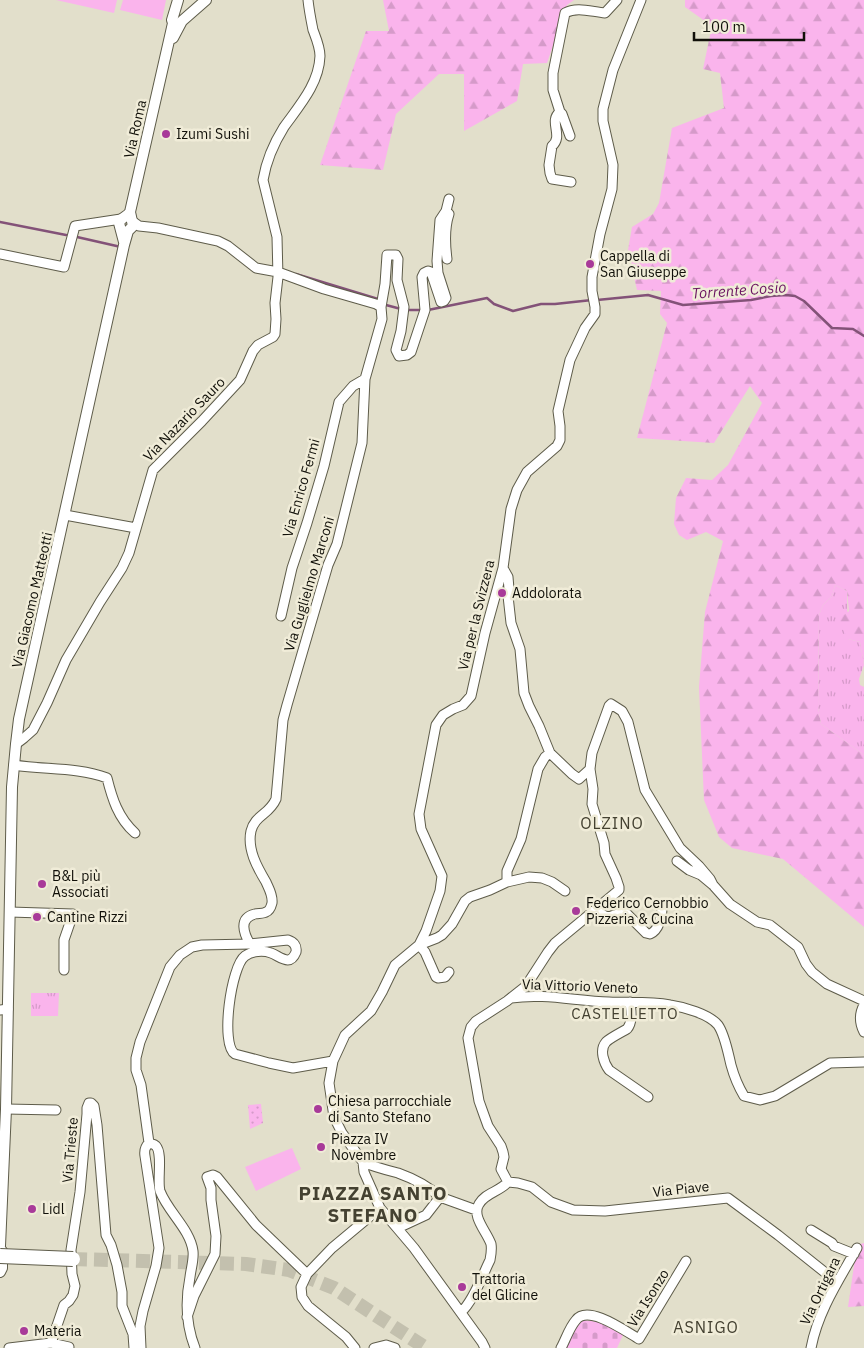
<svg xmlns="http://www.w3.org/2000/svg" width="864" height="1348" viewBox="0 0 864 1348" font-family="'IBM Plex Sans',sans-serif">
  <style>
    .grass { fill: url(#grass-tufts) }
    .forest { fill: url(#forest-firs) }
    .cemetery { fill: url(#cemetery-stones) }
    .park { fill: url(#park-dots) }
    .pitch { fill: #fab4ec }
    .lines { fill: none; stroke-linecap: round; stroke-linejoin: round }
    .stream { stroke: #835278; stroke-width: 2.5 }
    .trunk-tunnel { stroke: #c3c0ae; stroke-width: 14; stroke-dasharray: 14 7; stroke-linecap: butt }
    .minor-casing { stroke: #5e5c4a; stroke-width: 11 }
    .tertiary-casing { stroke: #5e5c4a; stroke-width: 12 }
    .minor { stroke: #fff; stroke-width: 9 }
    .tertiary { stroke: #fff; stroke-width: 10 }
    .trunk-bridge-casing { stroke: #5e5c4a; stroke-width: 16; stroke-linecap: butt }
    .trunk-bridge { stroke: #fff; stroke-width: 14 }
    .poi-dot { fill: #a83a99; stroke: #f0ecd8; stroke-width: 2 }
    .labels { text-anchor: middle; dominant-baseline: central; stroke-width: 5; stroke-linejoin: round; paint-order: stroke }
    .street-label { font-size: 14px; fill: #111009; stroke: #f0ecd8 }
    .poi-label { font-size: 14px; fill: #111009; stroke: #f0ecd8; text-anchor: start }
    .water-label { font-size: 15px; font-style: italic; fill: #6b1461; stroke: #f0ecd8 }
    .neighbourhood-label { font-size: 15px; letter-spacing: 1px; fill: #444131; stroke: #f0ecd8 }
    .quarter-label { font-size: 16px; letter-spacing: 1px; fill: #444131; stroke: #f0ecd8 }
    .district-label { font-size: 19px; font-weight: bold; letter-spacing: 1px; fill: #444131; stroke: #f0ecd8 }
  </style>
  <defs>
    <pattern id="grass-tufts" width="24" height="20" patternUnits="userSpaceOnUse" patternTransform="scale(1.25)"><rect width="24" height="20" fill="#fab4ec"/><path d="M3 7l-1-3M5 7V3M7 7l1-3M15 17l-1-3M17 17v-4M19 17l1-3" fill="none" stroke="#d59ac9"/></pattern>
    <pattern id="forest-firs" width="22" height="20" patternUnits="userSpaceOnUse" patternTransform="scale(1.25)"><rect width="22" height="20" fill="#fab4ec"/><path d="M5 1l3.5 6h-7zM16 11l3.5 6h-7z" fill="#d59ac9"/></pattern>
    <pattern id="cemetery-stones" width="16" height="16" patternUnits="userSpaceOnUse" patternTransform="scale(1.25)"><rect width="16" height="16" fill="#fab4ec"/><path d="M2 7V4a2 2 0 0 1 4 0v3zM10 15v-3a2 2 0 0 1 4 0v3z" fill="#d59ac9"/></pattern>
    <pattern id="park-dots" width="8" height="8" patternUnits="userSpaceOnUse" patternTransform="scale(1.25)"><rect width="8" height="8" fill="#fab4ec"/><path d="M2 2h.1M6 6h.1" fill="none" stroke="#d59ac9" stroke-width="1.8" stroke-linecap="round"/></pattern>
  </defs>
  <rect width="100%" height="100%" fill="#e2dfcb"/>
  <path class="grass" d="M835,585L847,591L848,639L860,642L864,665L859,679L860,685L864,687V755L821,724L818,707L819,615L823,605L832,596Z
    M31,993H59L58,1016H31Z"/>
  <path class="forest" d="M383,0H574L567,5L547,63L523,64L517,101L464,131V74H439L396,114L383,170L320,165L366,31H389Z
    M685,0H864V665L860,642L848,639L838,619L849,611L847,591L835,585L832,596L823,605L819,615L818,707L821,724L864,755V927L783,859L732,848L719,837L704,800L699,687L705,612L723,541L706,532L687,540L679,535L674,524L676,498L686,478L712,480L728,465L762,403L750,386L714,443L637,438L667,323L660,314L661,291L637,290L628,250L632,227L653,214L659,203L672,128L724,108L720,73L703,69L712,26L685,7Z
    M864,1243V1306L848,1307L857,1245Z"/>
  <path class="cemetery" d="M583,1320L599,1322L623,1335L617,1348H565L577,1327Z"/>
  <path class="park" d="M261,1104L263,1123L250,1129L248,1105Z"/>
  <path class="pitch" d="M56,0H117L114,13Z
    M123,0H166L162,20L120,10Z
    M292,1148L301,1169L256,1191L245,1167Z"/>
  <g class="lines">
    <path class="stream" d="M0,222L66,235
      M77,237L121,247
      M296,274L378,299
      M597,300L648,295L683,305L751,300L771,296L786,295L795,296L804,301L832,328L853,329L864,336
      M386,305L401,309
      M406,310H422
      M428,310L487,298L494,304L513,311L541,304H555L592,300"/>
    <path class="trunk-tunnel" d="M73,1259L246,1264L289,1270L334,1288L426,1348"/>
    <defs>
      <path id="minor" d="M560,112C548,121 564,136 552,146L549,165L550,173L552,179L571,182
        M570,136L562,114L560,112L553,90V73L565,13C577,6 592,12 605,13L617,0
        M446,211L449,214C444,229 445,244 447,259
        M132,221L139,226L158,228L218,241L228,246L256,268L278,272L324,289L376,304L381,307L382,319L365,379L362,443L337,544L328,565L287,705L283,720L276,799C269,815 255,815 251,831C247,849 257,867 266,882C269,889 273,895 272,903C271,907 269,911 266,912C263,914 258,913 255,914C238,918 244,934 250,944
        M0,254L64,267L75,226L121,219
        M381,307L385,284L387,255H396L398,259L397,280L404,307L401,331L396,350L399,356L407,355L411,352L425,310L422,277L424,273L428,271L431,272L441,302L444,301L446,298L438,273L437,261L440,220L446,211L449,199
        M65,515L136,528
        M503,568L508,577L509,589L508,596L511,623L520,649L524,693L529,706L539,726L550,753L545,757L538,769L521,839L507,871V882
        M281,616L292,568L307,523L324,466L339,402L353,386L365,379
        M16,744L24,738L33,730L47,703L66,660L100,602L122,568L129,553L153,470L202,421L240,380L253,351L258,345L273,337L275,334L276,319L275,303L278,277L277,237L263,180C266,162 274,143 284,127C299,106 319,84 320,56C320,47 316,38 313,30C311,20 309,10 308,0
        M550,753L572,774L579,779L590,769
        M14,765C45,770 77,767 107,778C112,798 118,818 135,833
        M677,861L689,870L701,875L713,885L730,904L757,922L770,925L798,947L806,964L812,972L827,984L864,1001
        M596,909C612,924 609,912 626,913L646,933L650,934C659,930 662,917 662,907
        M10,912L73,914L64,940V970
        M419,945L426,931L440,891L442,876L421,829L419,814L436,725L443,715L453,709L463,705L471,696L485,633L503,568L511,509L517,490L527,472L557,446L560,440V426L558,411L570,360L585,328L595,314V307L592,291V277L600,234L612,189L613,165L603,121V109L613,70L641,0
        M419,945L425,952L436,977L438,978L445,977L449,972
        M511,998C543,993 576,1001 609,1002C629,1003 650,1001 670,1005C684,1007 709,1014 718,1025C725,1035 728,1053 731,1065C734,1076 738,1086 744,1096L760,1100L775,1096L830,1063L864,1062
        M630,1002C631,1011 633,1022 627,1029C622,1032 610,1038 606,1042C599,1050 604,1063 609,1070L648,1097
        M864,1005C859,1014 859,1022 864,1032
        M0,1010L8,1009
        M6,1109L56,1110
        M149,1143L141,1085L136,1070V1058L140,1042L170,967L180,955L192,947L202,945L250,944L288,940C294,942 297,946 296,952C290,967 281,957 271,953C263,950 252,951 245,956C231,966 220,1045 235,1054L269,1063L293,1068L333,1061
        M149,1143C152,1144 154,1144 156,1146C163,1154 157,1180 160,1191C168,1212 190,1229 193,1251C194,1260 191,1268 190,1277C185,1302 186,1325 195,1348
        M363,1162C374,1167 386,1170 398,1173C412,1178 429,1187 440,1197L476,1210
        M508,1182L501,1169L504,1157L503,1152L501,1146L488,1126L484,1115L479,1101L468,1038L471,1027L476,1021L507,1001L526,986L548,952L555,943L619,890V887L616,878L605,854L604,843L592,804L593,789L590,769L592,753L609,706L611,704L622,711L628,722L645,790L680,848L699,866L710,879L713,885
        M508,1182L518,1183L532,1187L551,1202L573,1210L605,1211L728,1198L778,1235L837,1282
        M398,1228L426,1215L440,1197
        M811,1230L832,1243L834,1246L854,1254
        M461,1312C473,1302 483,1274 490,1260C491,1255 492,1250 491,1244C487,1232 471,1216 479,1204C485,1193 499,1192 508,1182
        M187,1317L194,1296L215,1254L216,1236L211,1200V1188L207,1177L213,1175L217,1177L256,1225L307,1274
        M51,1343L64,1305L69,1301L73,1295L75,1286L72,1274L71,1250L80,1192L87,1114V1108L89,1103H91L94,1106L97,1125L106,1235L111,1245L117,1265L122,1292V1306L133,1334L134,1348
        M9,1348L51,1343L69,1347
        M141,1348L140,1326L143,1311L156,1266L159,1248L145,1156C144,1150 145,1147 149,1143
        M355,1348L346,1337L308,1306L302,1297L301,1287L307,1274L332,1248L380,1208
        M374,1348L386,1345L395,1348
        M485,1348L482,1342L414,1248L380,1208L364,1172L363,1162L342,1133L334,1117L329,1083L333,1061L345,1035L371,1011L382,992L395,965L419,945L437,938L442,935L452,924L465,901L470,897L490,890L507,882L529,877L542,878L552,882L565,891
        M561,1348C566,1339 569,1328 576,1320C588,1304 625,1331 639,1339L686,1261
        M811,1348C818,1311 839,1280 857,1248"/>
      <path id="tertiary" d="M173,38L182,21L206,0
        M124,242L119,223C121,217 127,217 130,212
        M0,1246L6,1109L12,787L16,744L19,719L124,245L128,231L133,226L130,212L173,23L172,20L178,0
        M0,1272L2,1268V1251"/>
    </defs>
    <use href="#minor" class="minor-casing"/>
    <use href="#tertiary" class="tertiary-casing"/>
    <use href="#minor" class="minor"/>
    <use href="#tertiary" class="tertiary"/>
    <defs>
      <path id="trunk-bridge" d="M0,1256L73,1259"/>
    </defs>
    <use href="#trunk-bridge" class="trunk-bridge-casing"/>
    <use href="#trunk-bridge" class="trunk-bridge"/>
  </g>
  <g class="poi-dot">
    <circle cx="166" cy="134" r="5"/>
    <circle cx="590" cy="264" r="5"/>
    <circle cx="502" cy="593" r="5"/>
    <circle cx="42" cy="884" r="5"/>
    <circle cx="576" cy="911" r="5"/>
    <circle cx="37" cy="917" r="5"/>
    <circle cx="318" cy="1109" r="5"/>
    <circle cx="321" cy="1147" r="5"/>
    <circle cx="32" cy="1209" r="5"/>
    <circle cx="462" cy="1287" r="5"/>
    <circle cx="24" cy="1331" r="5"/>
  </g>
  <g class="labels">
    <g class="street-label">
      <text transform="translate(135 129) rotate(-77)">Via Roma</text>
      <text transform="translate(184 419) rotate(-46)">Via Nazario Sauro</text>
      <text transform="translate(301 488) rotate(-74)">Via Enrico Fermi</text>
      <text transform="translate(309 584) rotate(-73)">Via Guglielmo Marconi</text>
      <text transform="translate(32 600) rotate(-77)">Via Giacomo Matteotti</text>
      <text transform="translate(476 615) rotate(-76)">Via per la Svizzera</text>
      <text transform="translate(580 986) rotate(2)">Via Vittorio Veneto</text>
      <text transform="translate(70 1150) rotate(-85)">Via Trieste</text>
      <text transform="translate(681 1189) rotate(-6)">Via Piave</text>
      <text transform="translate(820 1291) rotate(-64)">Via Ortigara</text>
      <text transform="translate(648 1298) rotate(-58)">Via Isonzo</text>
    </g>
    <g class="poi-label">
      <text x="176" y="134">Izumi Sushi</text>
      <text x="600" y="256">Cappella di<tspan x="600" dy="16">San Giuseppe</tspan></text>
      <text x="512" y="593">Addolorata</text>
      <text x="52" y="876">B&amp;L più<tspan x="52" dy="16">Associati</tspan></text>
      <text x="586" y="903">Federico Cernobbio<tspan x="586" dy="16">Pizzeria &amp; Cucina</tspan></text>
      <text x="47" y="917">Cantine Rizzi</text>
      <text x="328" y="1101">Chiesa parrocchiale<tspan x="328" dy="16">di Santo Stefano</tspan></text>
      <text x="331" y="1139">Piazza IV<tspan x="331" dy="16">Novembre</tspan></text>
      <text x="42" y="1209">Lidl</text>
      <text x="472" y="1279">Trattoria<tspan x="472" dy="16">del Glicine</tspan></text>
      <text x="34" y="1331">Materia</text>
    </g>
    <g class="water-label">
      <text transform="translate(739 290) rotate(-4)">Torrente Cosio</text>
    </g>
    <g class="neighbourhood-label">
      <text x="625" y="1013">CASTELLETTO</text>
    </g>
    <g class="quarter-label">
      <text x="612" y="823">OLZINO</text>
      <text x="706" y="1327">ASNIGO</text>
    </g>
    <g class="district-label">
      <text x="373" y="1193">PIAZZA SANTO<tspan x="373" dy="22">STEFANO</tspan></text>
    </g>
  </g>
  <path d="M694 32v8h110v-8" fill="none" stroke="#111009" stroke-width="2.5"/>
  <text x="702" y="32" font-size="15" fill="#111009" stroke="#f0ecd8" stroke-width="4" paint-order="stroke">100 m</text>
</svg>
